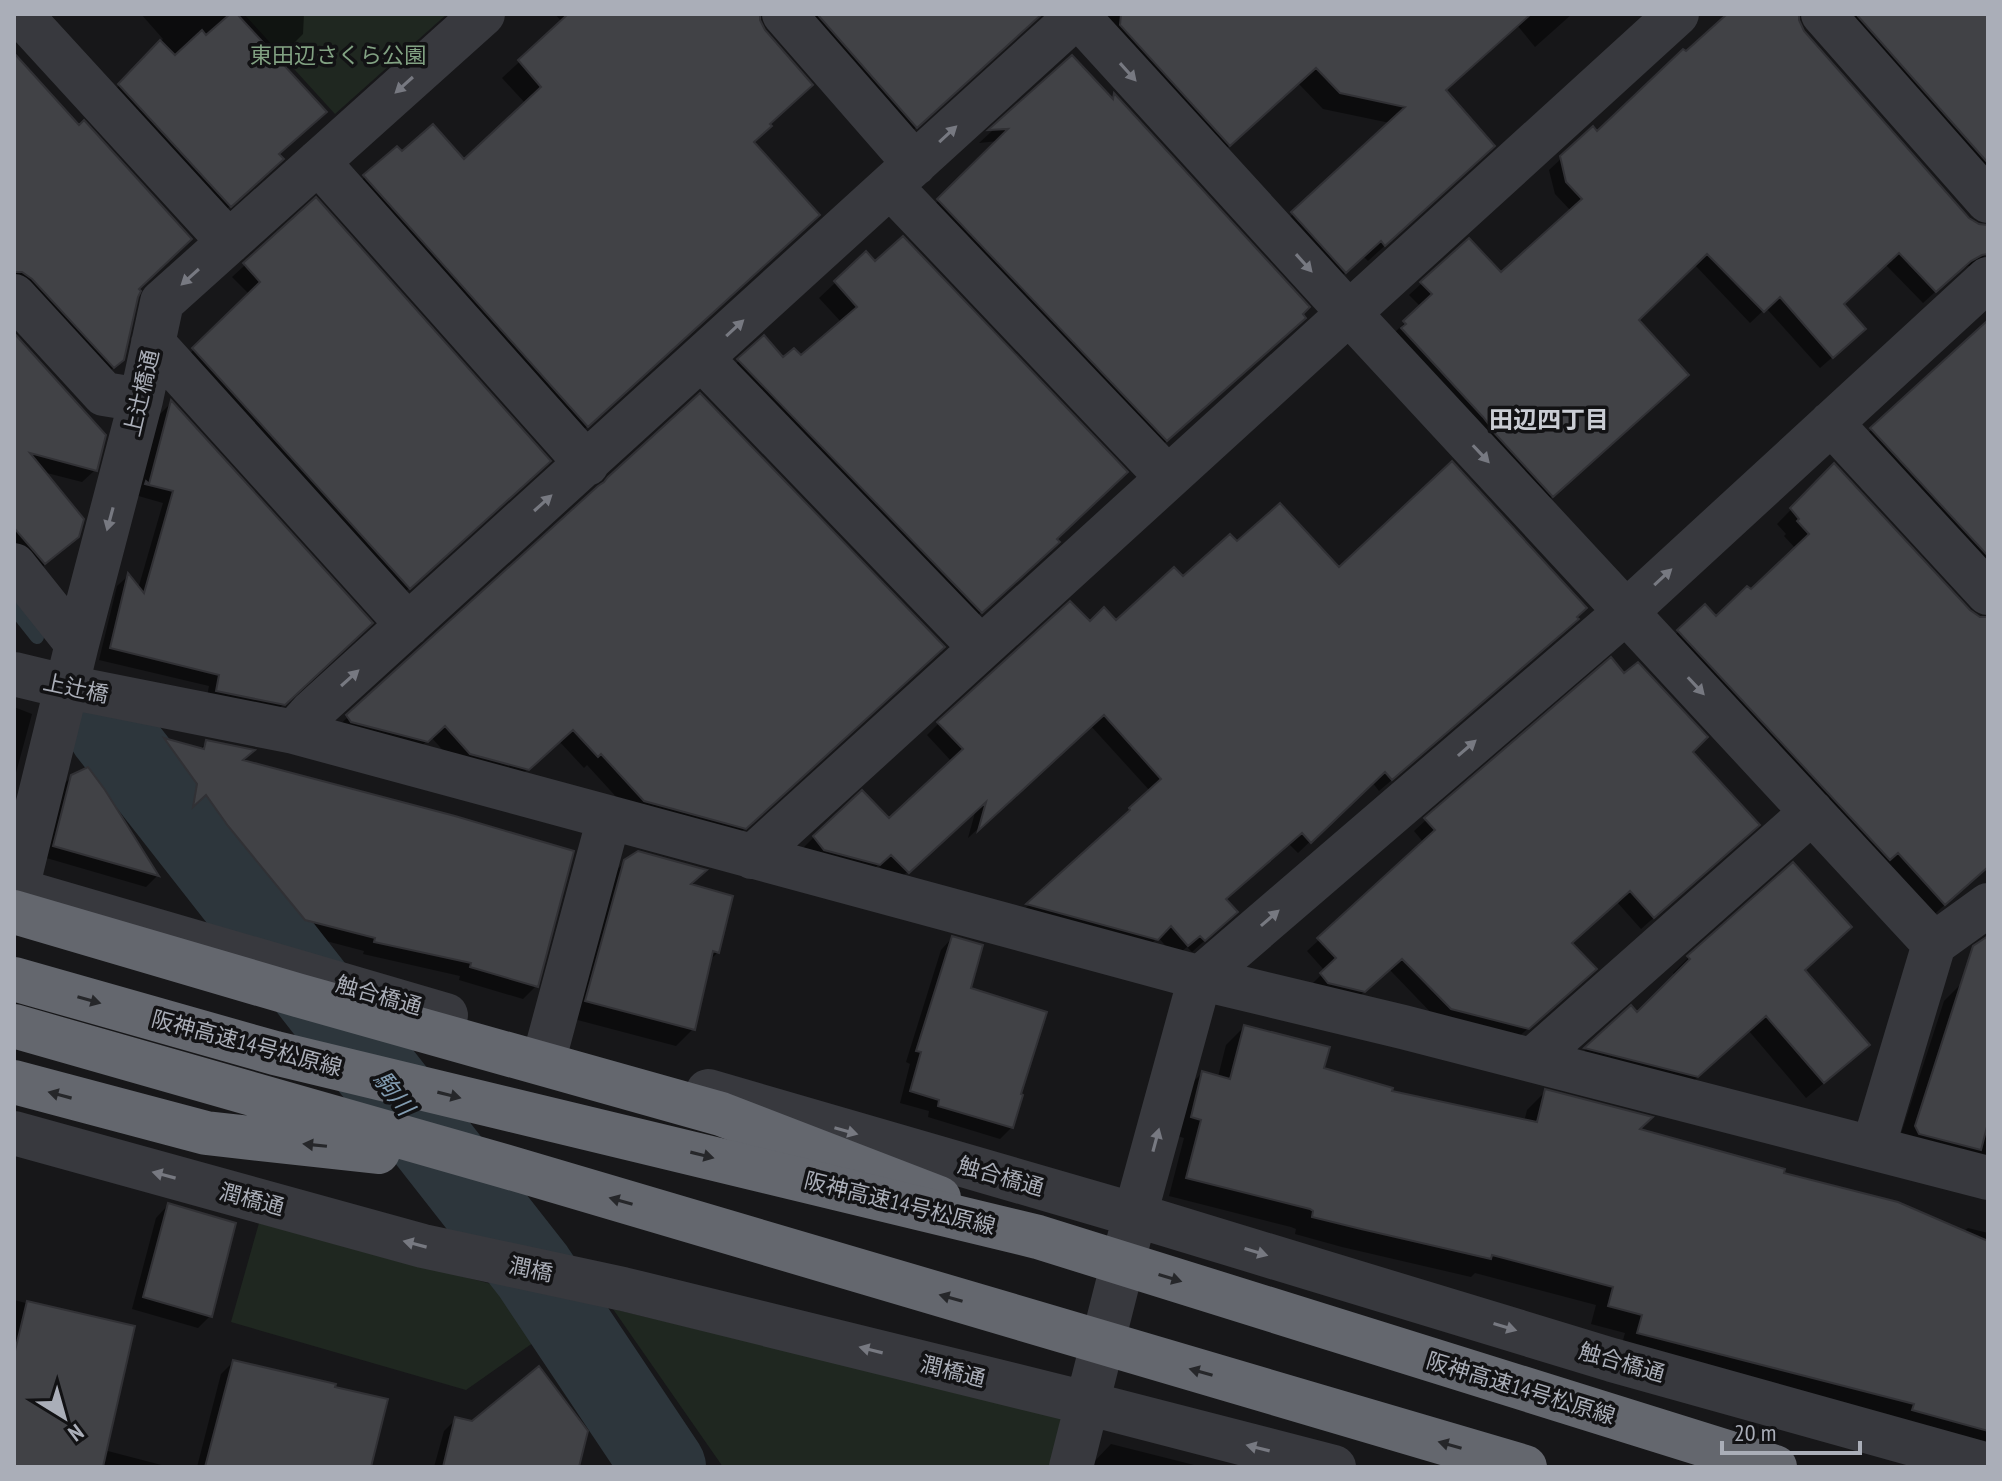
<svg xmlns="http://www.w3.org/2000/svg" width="2002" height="1481" viewBox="0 0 2002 1481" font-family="'PT Sans Narrow','Noto Sans JP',sans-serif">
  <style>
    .green { fill: #1f2720 }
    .shadow { fill: #0007; fill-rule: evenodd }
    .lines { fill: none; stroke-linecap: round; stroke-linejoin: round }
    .stream { stroke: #2d363c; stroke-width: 14 }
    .river { stroke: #2d363c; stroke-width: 84 }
    .building { fill: #414246; stroke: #313135; stroke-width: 2 }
    .minor { stroke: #38393e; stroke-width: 44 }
    .motorway { stroke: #64676e; stroke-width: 44 }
    .motorway-bridge { stroke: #64676e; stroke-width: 44 }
    .oneway { fill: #777981 }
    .oneway2 { fill: #26272a }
    .labels { text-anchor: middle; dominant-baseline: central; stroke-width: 7; stroke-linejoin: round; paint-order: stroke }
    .park-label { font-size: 22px; fill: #82a283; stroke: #121214 }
    .street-label { font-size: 22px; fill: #aaaeb8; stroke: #121214 }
    .neighbourhood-label { font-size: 24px; font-weight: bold; fill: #cacdd4; stroke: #121214 }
    .water-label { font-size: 24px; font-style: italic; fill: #829cb1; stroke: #121214 }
  </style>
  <rect width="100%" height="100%" fill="#171719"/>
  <path class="green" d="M244,14H447L335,114Z
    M259,1223L499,1286L537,1340L466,1390L231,1322Z
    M613,1309L1063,1417L1050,1467H723Z"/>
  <path class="shadow" d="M141,14H304L303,34L292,45L261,43L277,155L270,170L219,216L109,96L163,39Z
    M555,14H758L768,125L752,143L801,232L570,442L348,193L365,177L401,154L464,162L526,104L502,78L562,22Z
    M786,14H1031L1018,34L899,143Z
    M1107,14H1572L1535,47L1517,25L1444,91L1476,163L1368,261L1363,256L1329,288L1276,230L1390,123L1323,109L1298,83L1212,161L1104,42Z
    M1730,14H1797L1803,32L1968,219L1980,227H1988V253L1973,266H1968L1957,272L1923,303L1885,264L1841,305L1851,341L1820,368L1766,308L1750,323L1694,264L1637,320L1675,387L1540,507L1393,334L1421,307L1409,295L1469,240L1501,274L1571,211L1555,194L1549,170L1562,158L1597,133Z
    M1834,14H1987L1988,189Z
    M1072,57L1110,99L1114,95L1290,331L1153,453L925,214L998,141L979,143Z
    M14,78L137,290L122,359L109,372L14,287Z
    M316,200L536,473L396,600L181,362L250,295L232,277Z
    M866,254L1055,540L1041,557L965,627L723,376L764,337L783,360L801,358L842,323L819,298Z
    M1988,334V585L1857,443L1974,335Z
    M14,336L95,470L82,482L43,472L77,536L64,550L32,575L14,554Z
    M171,403L358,634L272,715L206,702L209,686L99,660L117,586L128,576L138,589L163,503L135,495L160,414Z
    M1834,466L1968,612L1981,619H1988V867L1930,918L1664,645L1705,607L1716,619L1751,592L1796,549L1784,536L1786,534L1777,524Z
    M599,487L930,659L732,840L631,813L587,765L584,768L559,741L514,781L457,766L431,737L413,754L335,729Z
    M1237,544L1339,570L1565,631L1379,791L1372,782L1298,853L1289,844L1224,900L1223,924L1192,952L1187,947L1175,957L1158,937L1144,951L1016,917L1119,822L1118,821L1150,791L1090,725L968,838L976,809L895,883L878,865L866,876L802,849L814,837L888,821L952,762L927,735L939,723L1090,623L1115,622Z
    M14,707L32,714L14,780Z
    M165,740L199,750L207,742L240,761L536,986L523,999L459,980L460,976L363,954L364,951L292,932L216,839L192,806L182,815L186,797L153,752ZM177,759H182L205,791L202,793Z
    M1690,752L1745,837L1641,929L1617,902L1570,943L1582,981L1515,1040L1439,1021L1389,969L1352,1003L1309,987L1325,971L1307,951L1424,843L1414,831L1426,820Z
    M72,776L104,791L157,876L146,887L43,857L60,788Z
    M625,862L689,885L718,952L709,961L693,1029L676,1046L570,1018L607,879Z
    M952,938L969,989L1019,1096L1012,1127L1000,1139L928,1117L929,1111L900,1103L910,1064L906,1062L941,950Z
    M1689,957L1803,971L1864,1048L1847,1064L1806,1098L1749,1031L1680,1093L1570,1064L1631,1008L1637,1015L1675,977L1673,973Z
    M1988,964V1179L1897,1146L1944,1001L1963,982Z
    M1244,1027L1322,1069L1389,1093L1524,1122L1527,1110L1545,1092L1637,1130L1963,1232L1968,1228L1988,1233V1454L1620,1351L1625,1333L1591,1324L1596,1305L1475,1273L1471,1277L1342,1247L1295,1234L1296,1229L1291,1227L1169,1196L1184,1138L1174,1135L1184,1091L1202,1073L1218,1077L1226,1045Z
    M168,1205L210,1316L198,1328L132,1309L156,1218Z
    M14,1300L53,1310L104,1450L169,1467H14Z
    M233,1362L369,1467H197L221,1374Z
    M456,1419L576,1467H434L444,1431Z
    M1111,1444L1202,1467H1089Z"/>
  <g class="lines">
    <path class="stream" d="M14,608L37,637"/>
    <path class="river" d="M109,730L533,1271L664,1467"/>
  </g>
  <path class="building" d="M230,14H237L327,112L279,154L284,159L231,207L118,84L160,40L175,55L202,30L206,35Z
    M568,14H760V20L765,30L813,85L770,124L772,126L754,142L820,215L588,427L363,175L397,146L402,151L433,124L464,159L541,87L518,60Z
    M817,14H1042L917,128Z
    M1121,14H1531L1446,90L1495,146L1385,246L1381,241L1346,273L1291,212L1405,107L1340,93L1316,68L1230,146L1120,25Z
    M1727,14H1799V20L1804,31L1969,218L1979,224L1988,225V254L1982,255L1971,261L1936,292L1899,253L1844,304L1866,329L1833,358L1780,297L1764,312L1707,254L1639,320L1689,375L1553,497L1489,427L1490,426L1483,417L1401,328L1406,324L1403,321L1432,294L1420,282L1469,238L1501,272L1582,199L1566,182L1560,156L1593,126L1597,131L1683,49L1686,51Z
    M1856,14H1988V163Z
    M14,53L79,125L84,120L192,239L139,289L141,291L138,297L124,360L114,368L32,279L22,272H14Z
    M1072,55L1113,99L1114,93L1310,307L1303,314L1306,318L1167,441L937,199L1008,129L988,130Z
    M316,197L551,461L410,589L192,348L260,282L243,263Z
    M903,236L1128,472L1057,539L1060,542L982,613L737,359L764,335L783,357L794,348L801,355L857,307L834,281L866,251L875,261Z
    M1988,320V556L1870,428Z
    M14,333L106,435L97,471L30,453L84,519L79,537L45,564L14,528Z
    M700,393L945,647L746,829L644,801L601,754L598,757L573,730L529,770L470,754L445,726L428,742L351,722L346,715L598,486L604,482L608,477Z
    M171,400L373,623L285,705L216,691L219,675L110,648L128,573L144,593L173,491L145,484L146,481L149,484Z
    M1452,461L1587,608L1577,617L1579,619L1392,780L1385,772L1311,843L1302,833L1226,899L1238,912L1205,941L1200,936L1188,946L1171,926L1158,940L1026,904L1130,810L1129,808L1161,779L1104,715L978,831L986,802L909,873L891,855L880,865L824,850L813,836L862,790L889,818L963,749L937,722L1070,601L1090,621L1104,607L1116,620L1174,567L1183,576L1230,534L1237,541L1280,503L1339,567Z
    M1834,463L1970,610L1980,617H1988V867L1945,905L1898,853L1890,860L1677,630L1705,604L1716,616L1747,586L1751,589L1809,534L1797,521L1799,519L1790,508Z
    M1611,657L1624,673L1638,662L1708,737L1693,752L1760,825L1654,918L1630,891L1572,943L1597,969L1529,1029L1451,1009L1402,959L1365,992L1328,983L1320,973L1336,958L1317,938L1435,830L1424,818Z
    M164,738L204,749L206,740L255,750L243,760L455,816L574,851L538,987L470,967L471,963L374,942L375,938L305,920L228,826L206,795L193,807L197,784Z
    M88,767L105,790L159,876L53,846L71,775Z
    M638,851L707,870L691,884L733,896L719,953L713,951L695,1030L585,1001L624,860Z
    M1793,862L1852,927L1805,970L1870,1045L1824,1083L1766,1016L1698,1077L1584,1048L1631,1005L1637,1012L1690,959L1687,956Z
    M952,936L983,945L971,988L1047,1012L1021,1094L1023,1095L1013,1128L938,1106L939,1100L910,1091L921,1052L916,1051Z
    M1988,936V1123L1981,1150L1919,1134L1915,1126L1973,946Z
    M1244,1025L1330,1047L1324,1068L1393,1088L1392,1091L1537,1122L1545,1089L1653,1117L1640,1129L1785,1169L1784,1173L1898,1202L1988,1241V1431L1912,1410L1914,1404L1637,1333L1642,1315L1608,1306L1613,1287L1492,1255L1491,1259L1361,1229L1312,1217L1313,1211L1310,1209L1186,1178L1201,1120L1191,1117L1202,1071L1230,1079Z
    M168,1203L236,1223L212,1317L143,1297Z
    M27,1301L135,1326L103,1467H14V1355Z
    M233,1360L336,1384L335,1387L388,1399L371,1467H205Z
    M539,1366L588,1431L579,1467H443L455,1417L472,1421Z"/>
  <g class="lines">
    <path class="minor" d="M20,14L229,242
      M784,14L915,164
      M1076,14L1348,312L1934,944
      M1823,14L1988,201
      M318,162L587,464
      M890,186L1167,477
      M14,296L104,394L141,400
      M153,343L408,625
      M702,359L981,648
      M1831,423L1988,593
      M14,565L77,644
      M14,674L68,687L294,732L1220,983L1403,1027L1988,1178
      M294,732L312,712L1079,14
      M752,857L1677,14
      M14,889L446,1015
      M14,901L77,644L141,400L162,302L483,14
      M548,1044L609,818
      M1532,1060L1812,812
      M708,1091L1135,1215L1612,1360L1988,1465
      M14,1133L423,1246L623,1289L1086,1403L1334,1467
      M1873,1148L1934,944L1988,905
      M1071,1467L1135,1215L1200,978L1627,611L1988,279"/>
    <path class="motorway" d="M14,912L297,995L721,1114L939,1198"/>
    <path class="motorway-bridge" d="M14,979L275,1053L1038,1237L1775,1467
      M14,1026L504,1166L1525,1467
      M14,1082L206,1133L378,1152"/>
  </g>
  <defs><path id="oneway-solid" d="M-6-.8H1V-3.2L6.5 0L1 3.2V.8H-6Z" transform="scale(2)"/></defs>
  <g class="oneway">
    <use href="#oneway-solid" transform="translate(1128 72) rotate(48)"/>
    <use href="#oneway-solid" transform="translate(404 85) rotate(138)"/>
    <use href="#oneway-solid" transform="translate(948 134) rotate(-43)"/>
    <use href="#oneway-solid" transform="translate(1304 263) rotate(48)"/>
    <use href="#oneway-solid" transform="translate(190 277) rotate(138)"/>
    <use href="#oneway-solid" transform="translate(735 328) rotate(-43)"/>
    <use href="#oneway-solid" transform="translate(1481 454) rotate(47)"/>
    <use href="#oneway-solid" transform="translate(543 503) rotate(-42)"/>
    <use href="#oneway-solid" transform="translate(110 519) rotate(105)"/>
    <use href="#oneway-solid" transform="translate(1663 577) rotate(-43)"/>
    <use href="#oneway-solid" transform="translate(350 678) rotate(-42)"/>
    <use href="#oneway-solid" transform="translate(1696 686) rotate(47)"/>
    <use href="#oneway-solid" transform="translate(1467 748) rotate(-41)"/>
    <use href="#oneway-solid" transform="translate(1270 918) rotate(-41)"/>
    <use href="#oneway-solid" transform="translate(846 1131) rotate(16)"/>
    <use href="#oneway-solid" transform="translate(1156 1140) rotate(-75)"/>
    <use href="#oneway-solid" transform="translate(164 1175) rotate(-165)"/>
    <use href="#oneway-solid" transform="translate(415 1244) rotate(-165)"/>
    <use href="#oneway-solid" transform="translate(1256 1252) rotate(17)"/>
    <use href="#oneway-solid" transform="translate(1505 1327) rotate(17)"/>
    <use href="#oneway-solid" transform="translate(871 1350) rotate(-166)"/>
    <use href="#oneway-solid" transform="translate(1258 1448) rotate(-166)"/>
  </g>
  <g class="oneway2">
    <use href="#oneway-solid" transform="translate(89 1000) rotate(16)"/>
    <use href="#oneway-solid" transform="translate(60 1095) rotate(-165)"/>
    <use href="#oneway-solid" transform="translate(449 1095) rotate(14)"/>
    <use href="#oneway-solid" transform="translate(315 1145) rotate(-174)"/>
    <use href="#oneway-solid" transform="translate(702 1155) rotate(14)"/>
    <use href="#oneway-solid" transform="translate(621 1201) rotate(-164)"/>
    <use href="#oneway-solid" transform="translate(1170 1278) rotate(17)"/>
    <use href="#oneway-solid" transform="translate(951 1298) rotate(-164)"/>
    <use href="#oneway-solid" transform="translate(1201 1372) rotate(-164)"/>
    <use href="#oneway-solid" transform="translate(1450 1445) rotate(-164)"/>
  </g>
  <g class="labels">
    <g class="park-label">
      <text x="338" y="55">東田辺さくら公園</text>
    </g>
    <g class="street-label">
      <text transform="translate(141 393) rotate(-77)">上辻橋通</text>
      <text transform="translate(76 688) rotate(12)">上辻橋</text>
      <text transform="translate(379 995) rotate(16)">触合橋通</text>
      <text transform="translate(247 1043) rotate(15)">阪神高速14号松原線</text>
      <text transform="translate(1001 1176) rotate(16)">触合橋通</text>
      <text transform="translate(252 1199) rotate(15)">潤橋通</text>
      <text transform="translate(900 1203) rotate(14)">阪神高速14号松原線</text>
      <text transform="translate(531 1269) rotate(12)">潤橋</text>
      <text transform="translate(1622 1362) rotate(16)">触合橋通</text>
      <text transform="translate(953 1371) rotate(14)">潤橋通</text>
      <text transform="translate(1521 1388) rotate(17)">阪神高速14号松原線</text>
    </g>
    <g class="neighbourhood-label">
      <text x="1549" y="419">田辺四丁目</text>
    </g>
    <g class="water-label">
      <text transform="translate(394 1093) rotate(52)">駒川</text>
    </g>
  </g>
  <rect width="2002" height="1481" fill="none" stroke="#aaaeb8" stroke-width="32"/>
  <g transform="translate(64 1417) rotate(143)" stroke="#121214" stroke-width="6" paint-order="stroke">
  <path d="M0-6L14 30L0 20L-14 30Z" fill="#aaaeb8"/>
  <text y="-12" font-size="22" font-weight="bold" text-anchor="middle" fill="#aaaeb8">N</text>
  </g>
  <path d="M1722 1441v12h138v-12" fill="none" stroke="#aaaeb8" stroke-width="4"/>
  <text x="1734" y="1441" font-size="24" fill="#aaaeb8" stroke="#121214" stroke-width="6" paint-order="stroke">20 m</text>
</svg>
